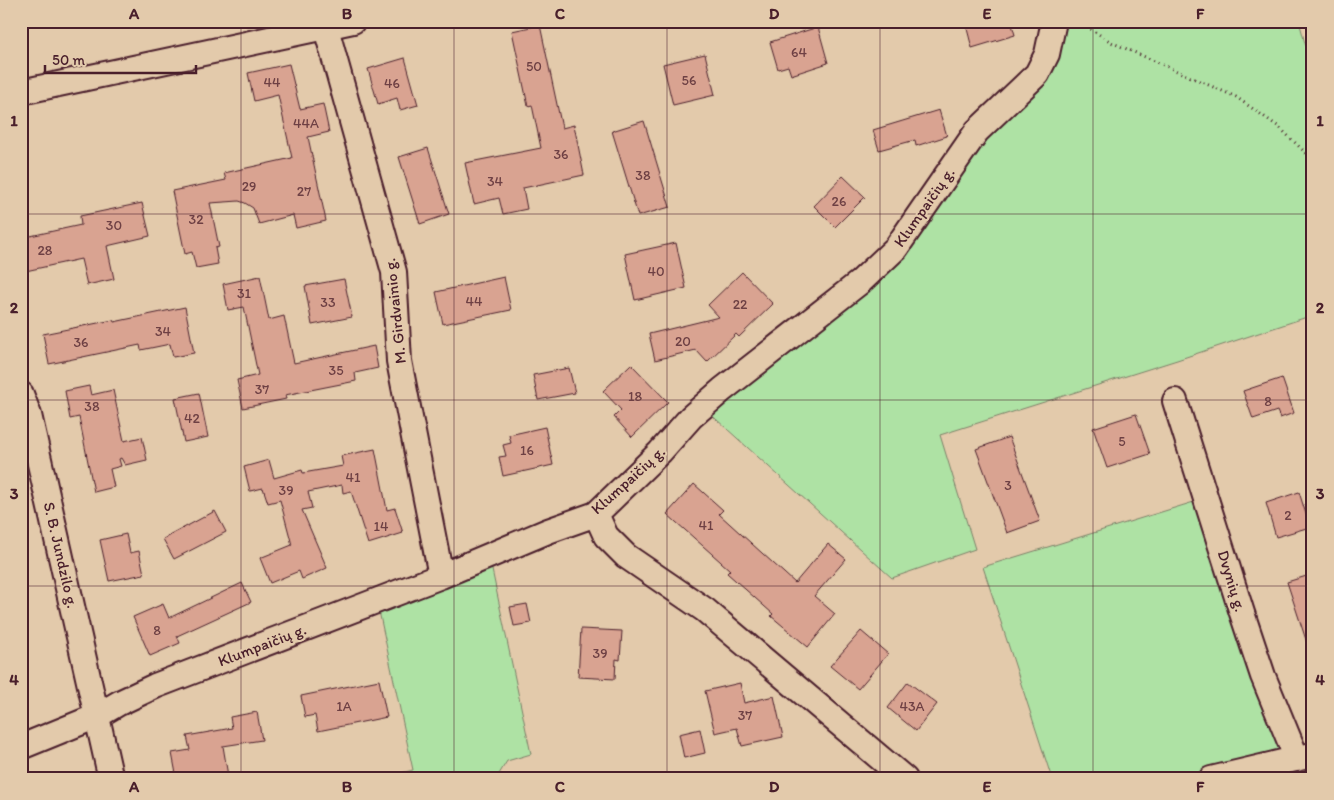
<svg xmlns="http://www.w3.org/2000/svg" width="1334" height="800" viewBox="0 0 1334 800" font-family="Itim,sans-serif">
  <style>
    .green { fill: #aee2a4; stroke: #7c8068 }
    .building { fill: #d9a391; stroke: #4a1f2b }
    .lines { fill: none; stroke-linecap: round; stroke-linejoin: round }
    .street-casing { stroke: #4a1f2b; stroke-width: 28 }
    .path { stroke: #4a1f2b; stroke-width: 3; stroke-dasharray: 1 4; stroke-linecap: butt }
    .street { stroke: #e3caab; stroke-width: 24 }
    .grid { fill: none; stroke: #4a1f2b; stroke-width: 1; stroke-opacity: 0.55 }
    .labels { text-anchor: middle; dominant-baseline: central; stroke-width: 4; stroke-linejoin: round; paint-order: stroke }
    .number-label { font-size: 14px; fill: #6e4044 }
    .street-label { font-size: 16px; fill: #4a1f2b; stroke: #e3caab }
    .neatline { fill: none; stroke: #4a1f2b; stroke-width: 2 }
    .grid-label { font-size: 16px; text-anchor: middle; font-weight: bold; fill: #4a1f2b }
  </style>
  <rect width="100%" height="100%" fill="#e3caab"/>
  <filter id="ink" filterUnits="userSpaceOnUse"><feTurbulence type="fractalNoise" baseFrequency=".02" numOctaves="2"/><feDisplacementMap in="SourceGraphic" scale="10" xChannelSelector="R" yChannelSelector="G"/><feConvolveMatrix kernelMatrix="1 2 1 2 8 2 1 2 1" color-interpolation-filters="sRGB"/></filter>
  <g filter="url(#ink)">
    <path class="green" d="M1060,21H1299L1313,73V315L1177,360L940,435L975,549L892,578L706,410L896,260Z
      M1197,501L1284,755L1175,779H1052L983,567Z
      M491,565L531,754L507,761L496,779H376L413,770L379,611Z"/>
    <path class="building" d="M965,21H1011L1015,35L972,48Z
      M540,25L562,128L574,125L584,175L523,188L527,209L503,214L499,198L474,204L465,163L541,148L532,105L528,106L512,31Z
      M818,27L828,63L791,75L788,66L778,69L770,42Z
      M705,54L715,95L673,105L663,64Z
      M405,58L418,105L400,110L397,98L378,104L368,69Z
      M289,64L300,109L323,104L329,132L308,137L326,221L296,228L293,215L259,224L253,208L245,203L239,201L210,203L219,247L215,248L218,264L196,268L192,252L185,254L172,191L226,180L224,173L292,158L278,95L254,101L248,73Z
      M939,110L947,136L916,146L915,140L879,150L873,130Z
      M644,121L670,207L638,216L612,131Z
      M428,148L449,214L420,224L399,157Z
      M843,176L865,197L835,227L814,206Z
      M142,203L150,236L107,246L114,279L87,285L81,259L21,272V238L81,225L80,216Z
      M676,243L686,288L635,300L625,254Z
      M742,272L773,304L739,337L736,334L707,362L696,350L655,360L649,334L719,317L708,305Z
      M260,276L269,320L284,316L294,363L374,346L378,368L355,373L356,381L285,395L286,399L243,408L237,380L258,375L244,307L228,310L223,284Z
      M504,277L511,310L443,324L436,292Z
      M344,279L352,317L312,325L305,286Z
      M185,307L194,353L173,357L170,344L141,350L140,345L49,364L43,334L113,320L114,322Z
      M631,364L668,402L632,437L614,417L621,410L603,391Z
      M569,368L575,393L538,400L533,375Z
      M1282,378L1294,413L1280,418L1277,411L1253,419L1243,391Z
      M89,386L91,395L113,390L124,441L142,437L147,460L125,465L121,458L119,459L121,466L110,469L114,487L94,492L79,417L70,419L65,391Z
      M199,393L208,437L184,442L175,398Z
      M1136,414L1150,454L1107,468L1093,428Z
      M545,427L553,465L503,476L499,457L506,456L503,445L511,443L509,435Z
      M1009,437L1040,521L1007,533L976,449Z
      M375,449L387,510L395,508L403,533L368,544L351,491L343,493L342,485L308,492L312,508L302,510L327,568L302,579L299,571L270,583L260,558L292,545L280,500L268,503L263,488L250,491L244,467L269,460L274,478L302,470L303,473L343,466L341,456Z
      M694,484L723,510L719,514L795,583L828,544L846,559L814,596L835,614L808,647L771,616L773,614L727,573L730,570L667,514Z
      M1299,492L1310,527L1276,537L1266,503Z
      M215,511L226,532L174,559L163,539Z
      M126,534L130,553L139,551L144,574L109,581L100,540Z
      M1313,574V651L1310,652L1287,582Z
      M242,583L251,602L177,636L180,643L150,656L133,617L163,604L169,618Z
      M527,604L531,623L514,626L510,607Z
      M581,629L622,631L620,660L616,659L615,679L578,677Z
      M861,631L888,654L858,689L830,666Z
      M379,680L387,717L318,731L315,715L305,717L301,696Z
      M908,682L937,704L916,731L888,708Z
      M740,683L744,703L774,696L783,737L742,746L737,728L715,733L705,691Z
      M257,712L262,740L223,746L228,776L211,779H177L172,753L190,750L187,736L232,728L230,717Z
      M700,729L705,753L684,758L679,734Z"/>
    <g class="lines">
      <defs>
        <path id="street" d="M324,21L394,272L399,361L441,576
          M21,92L353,21
          M21,394L29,415L111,779
          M1175,401L1242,613L1263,676L1297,759
          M596,514L606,536L626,556L705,610L905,779
          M21,747L97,716L119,703L155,686L441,576L548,531L596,514L660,452L691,417L722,390L860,282L896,248L977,131L1037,74L1047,54L1054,21
          M1211,779L1312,755"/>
      </defs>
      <use href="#street" class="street-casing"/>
      <path class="path" d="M1078,21L1111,42L1236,97L1279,127L1313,160"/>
      <use href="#street" class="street"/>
    </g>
  </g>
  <path class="grid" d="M241,21V779M454,21V779M667,21V779M880,21V779M1093,21V779M21,214H1313M21,400H1313M21,586H1313"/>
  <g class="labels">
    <g class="number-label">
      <text x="799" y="52">64</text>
      <text x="534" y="66">50</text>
      <text x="689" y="80">56</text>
      <text x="272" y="82">44</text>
      <text x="392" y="83">46</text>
      <text x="306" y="123">44A</text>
      <text x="561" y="154">36</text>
      <text x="643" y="175">38</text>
      <text x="495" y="181">34</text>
      <text x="249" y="186">29</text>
      <text x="304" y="191">27</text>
      <text x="839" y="201">26</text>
      <text x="196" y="219">32</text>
      <text x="114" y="225">30</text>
      <text x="45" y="250">28</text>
      <text x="656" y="271">40</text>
      <text x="244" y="293">31</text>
      <text x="474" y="301">44</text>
      <text x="328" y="302">33</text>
      <text x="740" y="304">22</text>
      <text x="163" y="331">34</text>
      <text x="683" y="341">20</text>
      <text x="81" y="342">36</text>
      <text x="336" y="370">35</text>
      <text x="262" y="389">37</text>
      <text x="635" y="396">18</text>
      <text x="1268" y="401">8</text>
      <text x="92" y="406">38</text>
      <text x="192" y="418">42</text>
      <text x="1122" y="441">5</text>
      <text x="527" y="450">16</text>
      <text x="353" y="477">41</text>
      <text x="1008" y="485">3</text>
      <text x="286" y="490">39</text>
      <text x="1288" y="515">2</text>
      <text x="706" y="525">41</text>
      <text x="381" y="526">14</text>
      <text x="157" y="630">8</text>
      <text x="600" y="653">39</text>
      <text x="344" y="706">1A</text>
      <text x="912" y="706">43A</text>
      <text x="745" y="715">37</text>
    </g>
    <g class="street-label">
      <text transform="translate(924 207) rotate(-55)">Klumpaičių g.</text>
      <text transform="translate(395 311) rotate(-96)">M. Girdvainio g.</text>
      <text transform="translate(628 480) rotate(-42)">Klumpaičių g.</text>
      <text transform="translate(61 555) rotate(77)">S. B. Jundzilo g.</text>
      <text transform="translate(1232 581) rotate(73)">Dvynių g.</text>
      <text transform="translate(262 645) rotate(-21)">Klumpaičių g.</text>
    </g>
  </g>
  <rect width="1334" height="800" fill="none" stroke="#e3caab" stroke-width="55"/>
  <path d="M45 65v8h151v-8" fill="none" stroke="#4a1f2b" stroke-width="2.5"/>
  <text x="52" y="65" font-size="15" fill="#4a1f2b" stroke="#e3caab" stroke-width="4" paint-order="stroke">50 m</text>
  <rect x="28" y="28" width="1278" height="744" class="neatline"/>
  <g class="grid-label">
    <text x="134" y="19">A</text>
    <text x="347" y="19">B</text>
    <text x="560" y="19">C</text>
    <text x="774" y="19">D</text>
    <text x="987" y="19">E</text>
    <text x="1200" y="19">F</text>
    <text x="14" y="126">1</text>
    <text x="1320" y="126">1</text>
    <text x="14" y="313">2</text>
    <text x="1320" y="313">2</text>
    <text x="14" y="499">3</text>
    <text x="1320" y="499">3</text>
    <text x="14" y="685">4</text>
    <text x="1320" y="685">4</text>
    <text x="134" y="792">A</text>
    <text x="347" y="792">B</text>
    <text x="560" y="792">C</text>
    <text x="774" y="792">D</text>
    <text x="987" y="792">E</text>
    <text x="1200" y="792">F</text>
  </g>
</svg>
